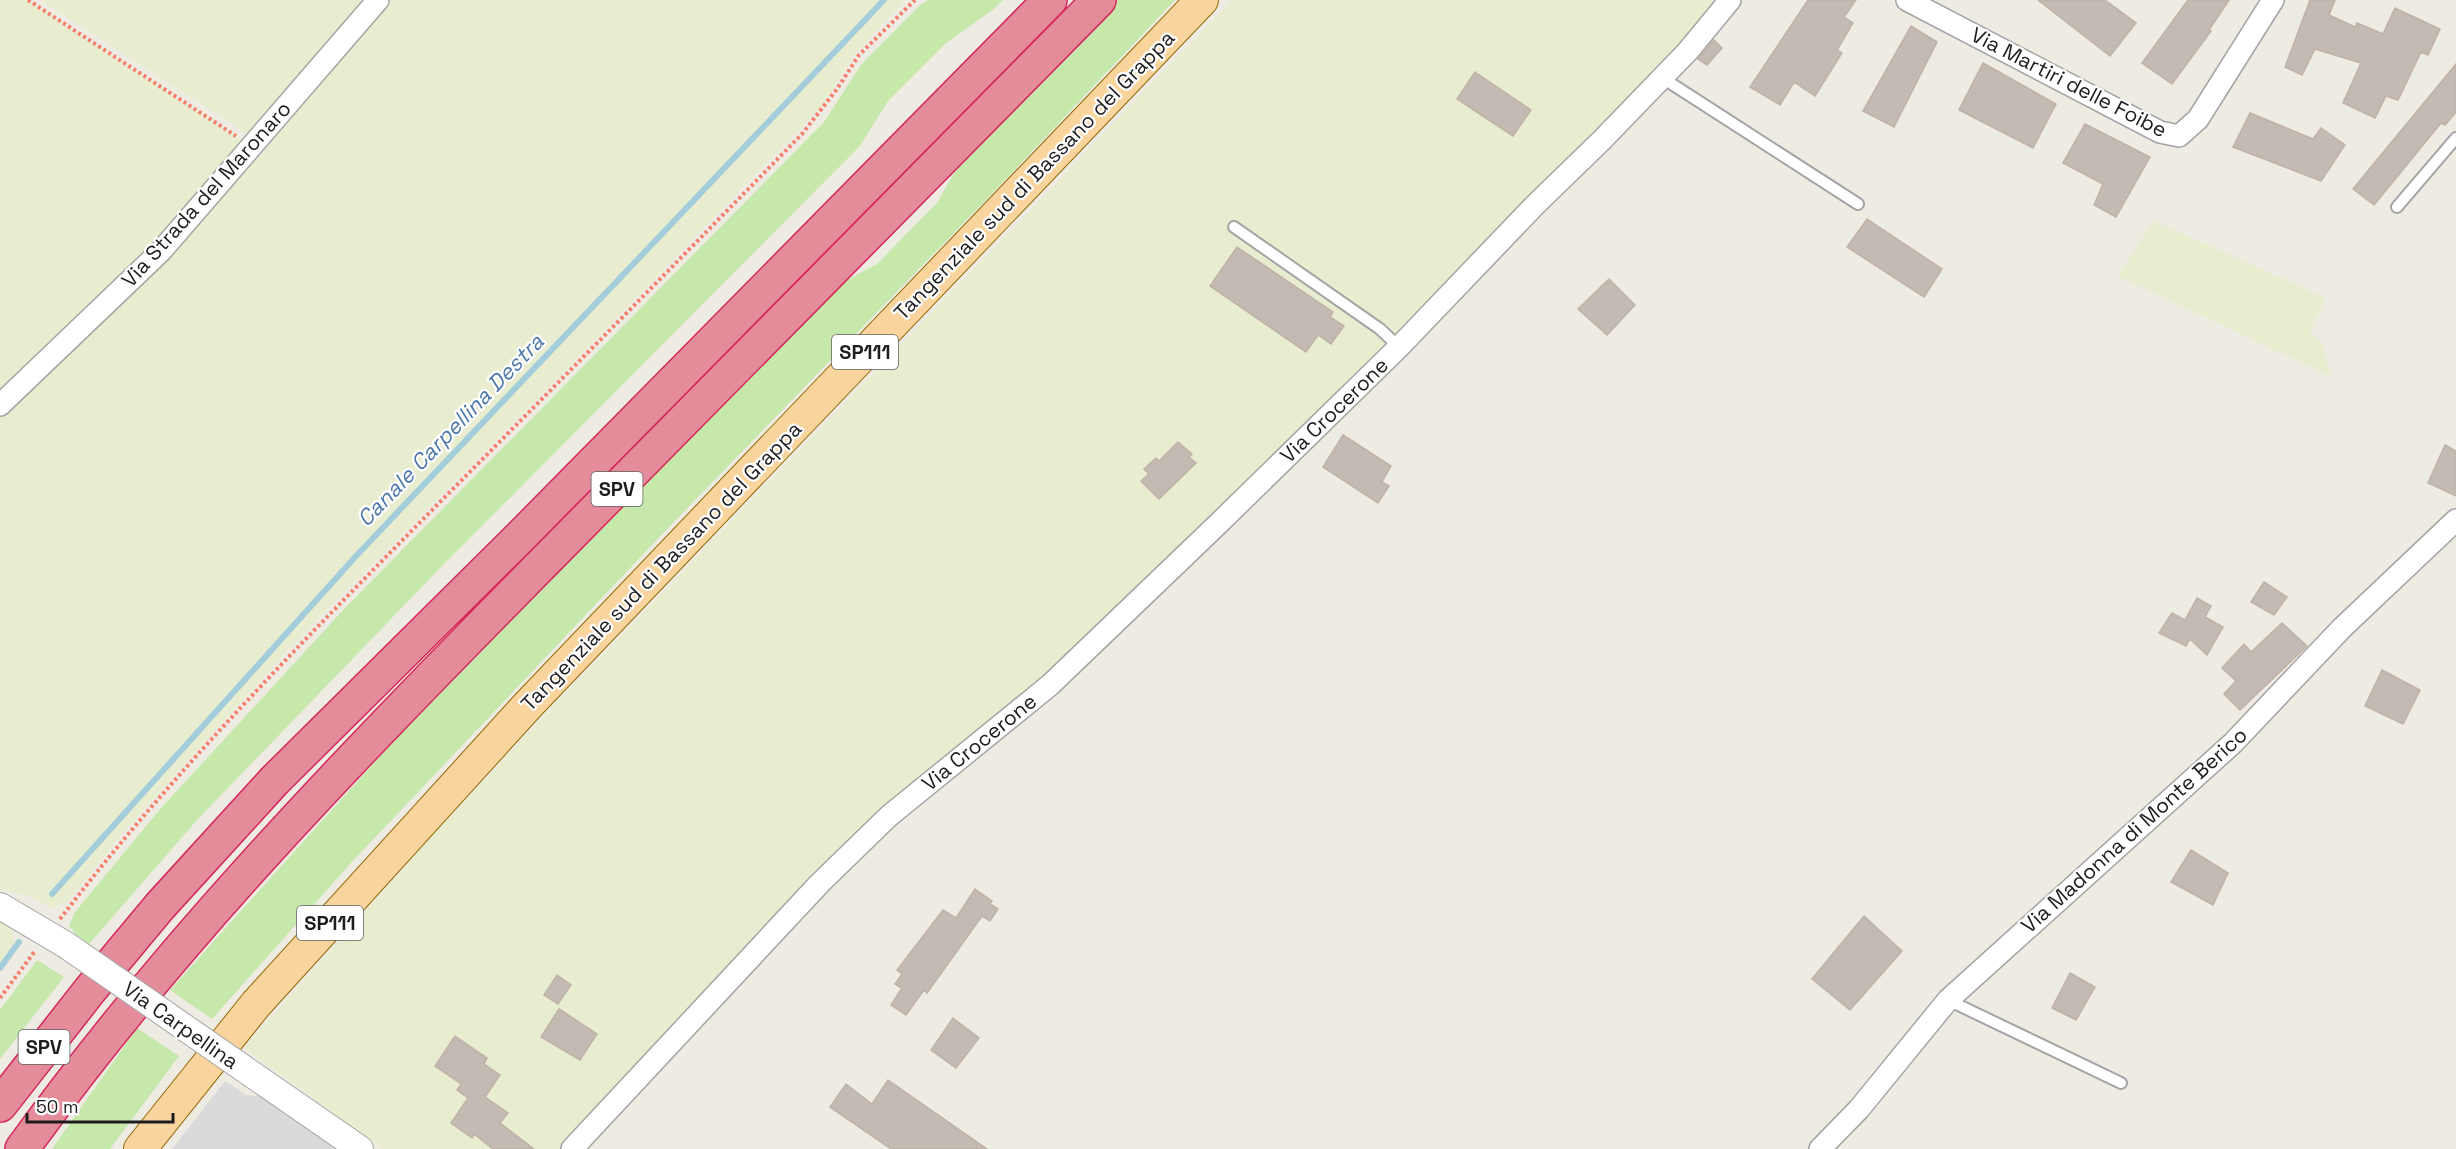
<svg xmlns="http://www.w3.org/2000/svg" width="2456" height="1149" viewBox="0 0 2456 1149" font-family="'Space Grotesk',sans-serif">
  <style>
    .residential { fill: #dbdada }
    .farmland { fill: #e9edcf }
    .grass { fill: #c6e8aa }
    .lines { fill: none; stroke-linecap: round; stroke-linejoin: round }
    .stream { stroke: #a4cddb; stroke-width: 6 }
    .building { fill: #c3bab3; stroke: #bfb2a6; stroke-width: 1.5 }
    .service-casing { stroke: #a4a4a4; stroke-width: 14 }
    .minor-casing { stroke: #a4a4a4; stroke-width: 24 }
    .tertiary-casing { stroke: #a4a4a4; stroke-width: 28 }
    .primary-casing { stroke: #936804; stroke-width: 34 }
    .motorway-casing { stroke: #d5285d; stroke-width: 36 }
    .path { stroke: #f67f6c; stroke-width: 4; stroke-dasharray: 3 3; stroke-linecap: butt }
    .service { stroke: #fff; stroke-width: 10 }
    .minor { stroke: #fff; stroke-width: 21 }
    .tertiary { stroke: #fff; stroke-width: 26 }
    .primary { stroke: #f9d59d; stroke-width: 32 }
    .motorway { stroke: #e48c9a; stroke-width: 33 }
    .tertiary-bridge-casing { stroke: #a4a4a4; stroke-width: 28; stroke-linecap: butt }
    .tertiary-bridge { stroke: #fff; stroke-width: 26 }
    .labels { text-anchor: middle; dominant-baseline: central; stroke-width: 4.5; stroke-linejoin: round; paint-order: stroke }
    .shield { fill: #fff; stroke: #616161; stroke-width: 1.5 }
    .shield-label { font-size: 20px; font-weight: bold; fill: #1d1d1d }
    .street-label { font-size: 21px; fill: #1d1d1d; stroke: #fff }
    .water-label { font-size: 22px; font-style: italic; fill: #4c78aa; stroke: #fff }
  </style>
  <rect width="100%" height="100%" fill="#eeebe3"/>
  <path class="residential" d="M225,1081L246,1095L275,1098L346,1149H172Z"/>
  <path class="farmland" d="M0,0H27L254,148L0,406Z
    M40,0H379L251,136Z
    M391,0H905L854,55L823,105L564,372L300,637L124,832L68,901L53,908L27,895L0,889V418L131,291L261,155Z
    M1232,0H1719L1645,82L1368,371L998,720L567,1149H383L244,1048L421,848L543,717Z
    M2154,221L2326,298L2309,331L2322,343L2330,376L2118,276Z
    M0,913L11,920L16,951L0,973Z"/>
  <path class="grass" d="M928,0H1003L995,8L945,44L888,101L860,146L444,564L197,820L89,944L77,935L69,926L75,912L162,807L346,607L824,122L861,65L920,5Z
    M1118,0H1175L1008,177L668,528L350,864L212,1019L170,990L409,724L834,287L877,264L937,203L963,157Z
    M37,960L64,977L0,1059V1010Z
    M137,1028L179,1056L110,1149H52Z"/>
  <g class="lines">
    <path class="stream" d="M52,894L357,555L884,0
      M0,968L19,942"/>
  </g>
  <path class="building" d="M1808,0H1856L1844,17L1853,23L1837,50L1842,53L1815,96L1794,82L1780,105L1750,87Z
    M2038,0H2105L2136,23L2110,56Z
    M2188,0H2229L2209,30L2211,31L2172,84L2142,63Z
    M2310,0H2335L2329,15L2355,27L2357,23L2383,34L2395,8L2440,29L2428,55L2421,52L2398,100L2386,96L2375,118L2343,103L2361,63L2315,49L2302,75L2285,67Z
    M1911,26L1937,42L1894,127L1863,111Z
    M1714,40L1722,48L1707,65L1698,59Z
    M1983,63L2056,104L2033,148L1959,110Z
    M2456,64V112L2445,125L2441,123L2374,205L2353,189Z
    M1475,72L1531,110L1513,136L1457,99Z
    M2250,113L2313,139L2321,128L2345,145L2321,181L2233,147Z
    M2085,124L2150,157L2116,217L2094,205L2103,184L2063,163Z
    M1867,219L1942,269L1924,297L1847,247Z
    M1237,247L1333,312L1330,317L1344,326L1331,344L1318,335L1306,352L1210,286Z
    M1609,279L1635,305L1607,335L1578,309Z
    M1343,435L1391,466L1382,482L1389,486L1378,503L1323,467Z
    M1178,442L1192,454L1189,457L1196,463L1159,499L1141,481L1149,474L1144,469L1156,458L1159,461Z
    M2445,445L2456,451V496L2428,483Z
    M2264,582L2287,597L2274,615L2251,602Z
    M2197,598L2211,606L2205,617L2223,627L2207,655L2190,639L2186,646L2159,633L2172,613L2185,620Z
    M2282,623L2307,646L2240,710L2224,694L2236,681L2222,668L2244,644L2251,652Z
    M2382,670L2420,690L2403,724L2365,706Z
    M2191,850L2228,873L2213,905L2171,882Z
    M975,889L992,901L990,904L998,909L990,921L982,916L927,993L924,990L906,1015L891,1005L902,988L895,984L902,974L897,970L943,910L956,918Z
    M1864,916L1902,951L1850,1010L1812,979Z
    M2070,973L2095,987L2076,1020L2052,1008Z
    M557,975L571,985L558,1004L544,995Z
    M559,1009L597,1034L580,1060L541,1037Z
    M953,1018L979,1038L956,1068L931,1050Z
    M455,1036L487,1058L484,1064L500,1075L485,1097L508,1113L500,1123L534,1149H493L474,1134L472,1138L451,1123L468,1098L457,1090L461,1084L435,1066Z
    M888,1080L987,1149H891L830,1107L846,1084L872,1104Z"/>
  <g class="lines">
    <defs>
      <path id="service" d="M1661,77L1858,204
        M2397,207L2456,138
        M1234,227L1380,329L1399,347
        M1948,1000L2121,1083"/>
      <path id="minor" d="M1907,0L2160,132L2179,136L2198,119L2273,0
        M0,405L161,251L378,0
        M572,1149L820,883L889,816L1050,685L1218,524L1399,347L1535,205L1602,140L1688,51L1730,0
        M1820,1149L1859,1109L1948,1000L2233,743L2342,628L2456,520"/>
      <path id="tertiary" d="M0,906L66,945
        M253,1075L360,1149"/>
      <path id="primary" d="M140,1149L256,1004L529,704L1202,0"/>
      <path id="motorway" d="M0,1105L90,990L160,906L275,780L521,536L1050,0
        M22,1149C177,934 363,746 548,558C732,372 915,186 1099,0"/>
    </defs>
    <use href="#service" class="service-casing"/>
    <use href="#minor" class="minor-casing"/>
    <use href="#tertiary" class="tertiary-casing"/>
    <use href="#primary" class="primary-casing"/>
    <use href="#motorway" class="motorway-casing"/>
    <path class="path" d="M28,0L236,136
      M60,919C174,770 309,635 440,502C561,380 682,257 802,134L837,89L859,55L915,0
      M0,998L35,951"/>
    <use href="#service" class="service"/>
    <use href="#minor" class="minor"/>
    <use href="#tertiary" class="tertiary"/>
    <use href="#primary" class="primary"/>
    <use href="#motorway" class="motorway"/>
    <defs>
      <path id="tertiary-bridge" d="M66,945L253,1075"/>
    </defs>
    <use href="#tertiary-bridge" class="tertiary-bridge-casing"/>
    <use href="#tertiary-bridge" class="tertiary-bridge"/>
  </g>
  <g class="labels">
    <g class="shield">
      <rect x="832" y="335" width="66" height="34" rx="4.5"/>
      <rect x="591.5" y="472" width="51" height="34" rx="4.5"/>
      <rect x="297" y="906" width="66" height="34" rx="4.5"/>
      <rect x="18.5" y="1030" width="51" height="34" rx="4.5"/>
    </g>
    <g class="shield-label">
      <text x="865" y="352">SP111</text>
      <text x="617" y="489">SPV</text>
      <text x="330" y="923">SP111</text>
      <text x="44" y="1047">SPV</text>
    </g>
    <g class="street-label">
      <text transform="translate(2069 82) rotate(27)">Via Martiri delle Foibe</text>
      <text transform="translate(1034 175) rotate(-46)">Tangenziale sud di Bassano del Grappa</text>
      <text transform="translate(206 194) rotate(-48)">Via Strada del Maronaro</text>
      <text transform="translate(1334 410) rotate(-44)">Via Crocerone</text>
      <text transform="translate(661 566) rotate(-46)">Tangenziale sud di Bassano del Grappa</text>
      <text transform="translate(979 742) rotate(-39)">Via Crocerone</text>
      <text transform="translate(2134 830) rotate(-42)">Via Madonna di Monte Berico</text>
      <text transform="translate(181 1025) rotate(35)">Via Carpellina</text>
    </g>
    <g class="water-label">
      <text transform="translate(450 430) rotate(-46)">Canale Carpellina Destra</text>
    </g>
  </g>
  <path d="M27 1113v9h146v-9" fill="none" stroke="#1d1d1d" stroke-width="3"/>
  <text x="36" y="1113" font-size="18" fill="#1d1d1d" stroke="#ffffff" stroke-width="4.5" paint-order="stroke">50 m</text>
</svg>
